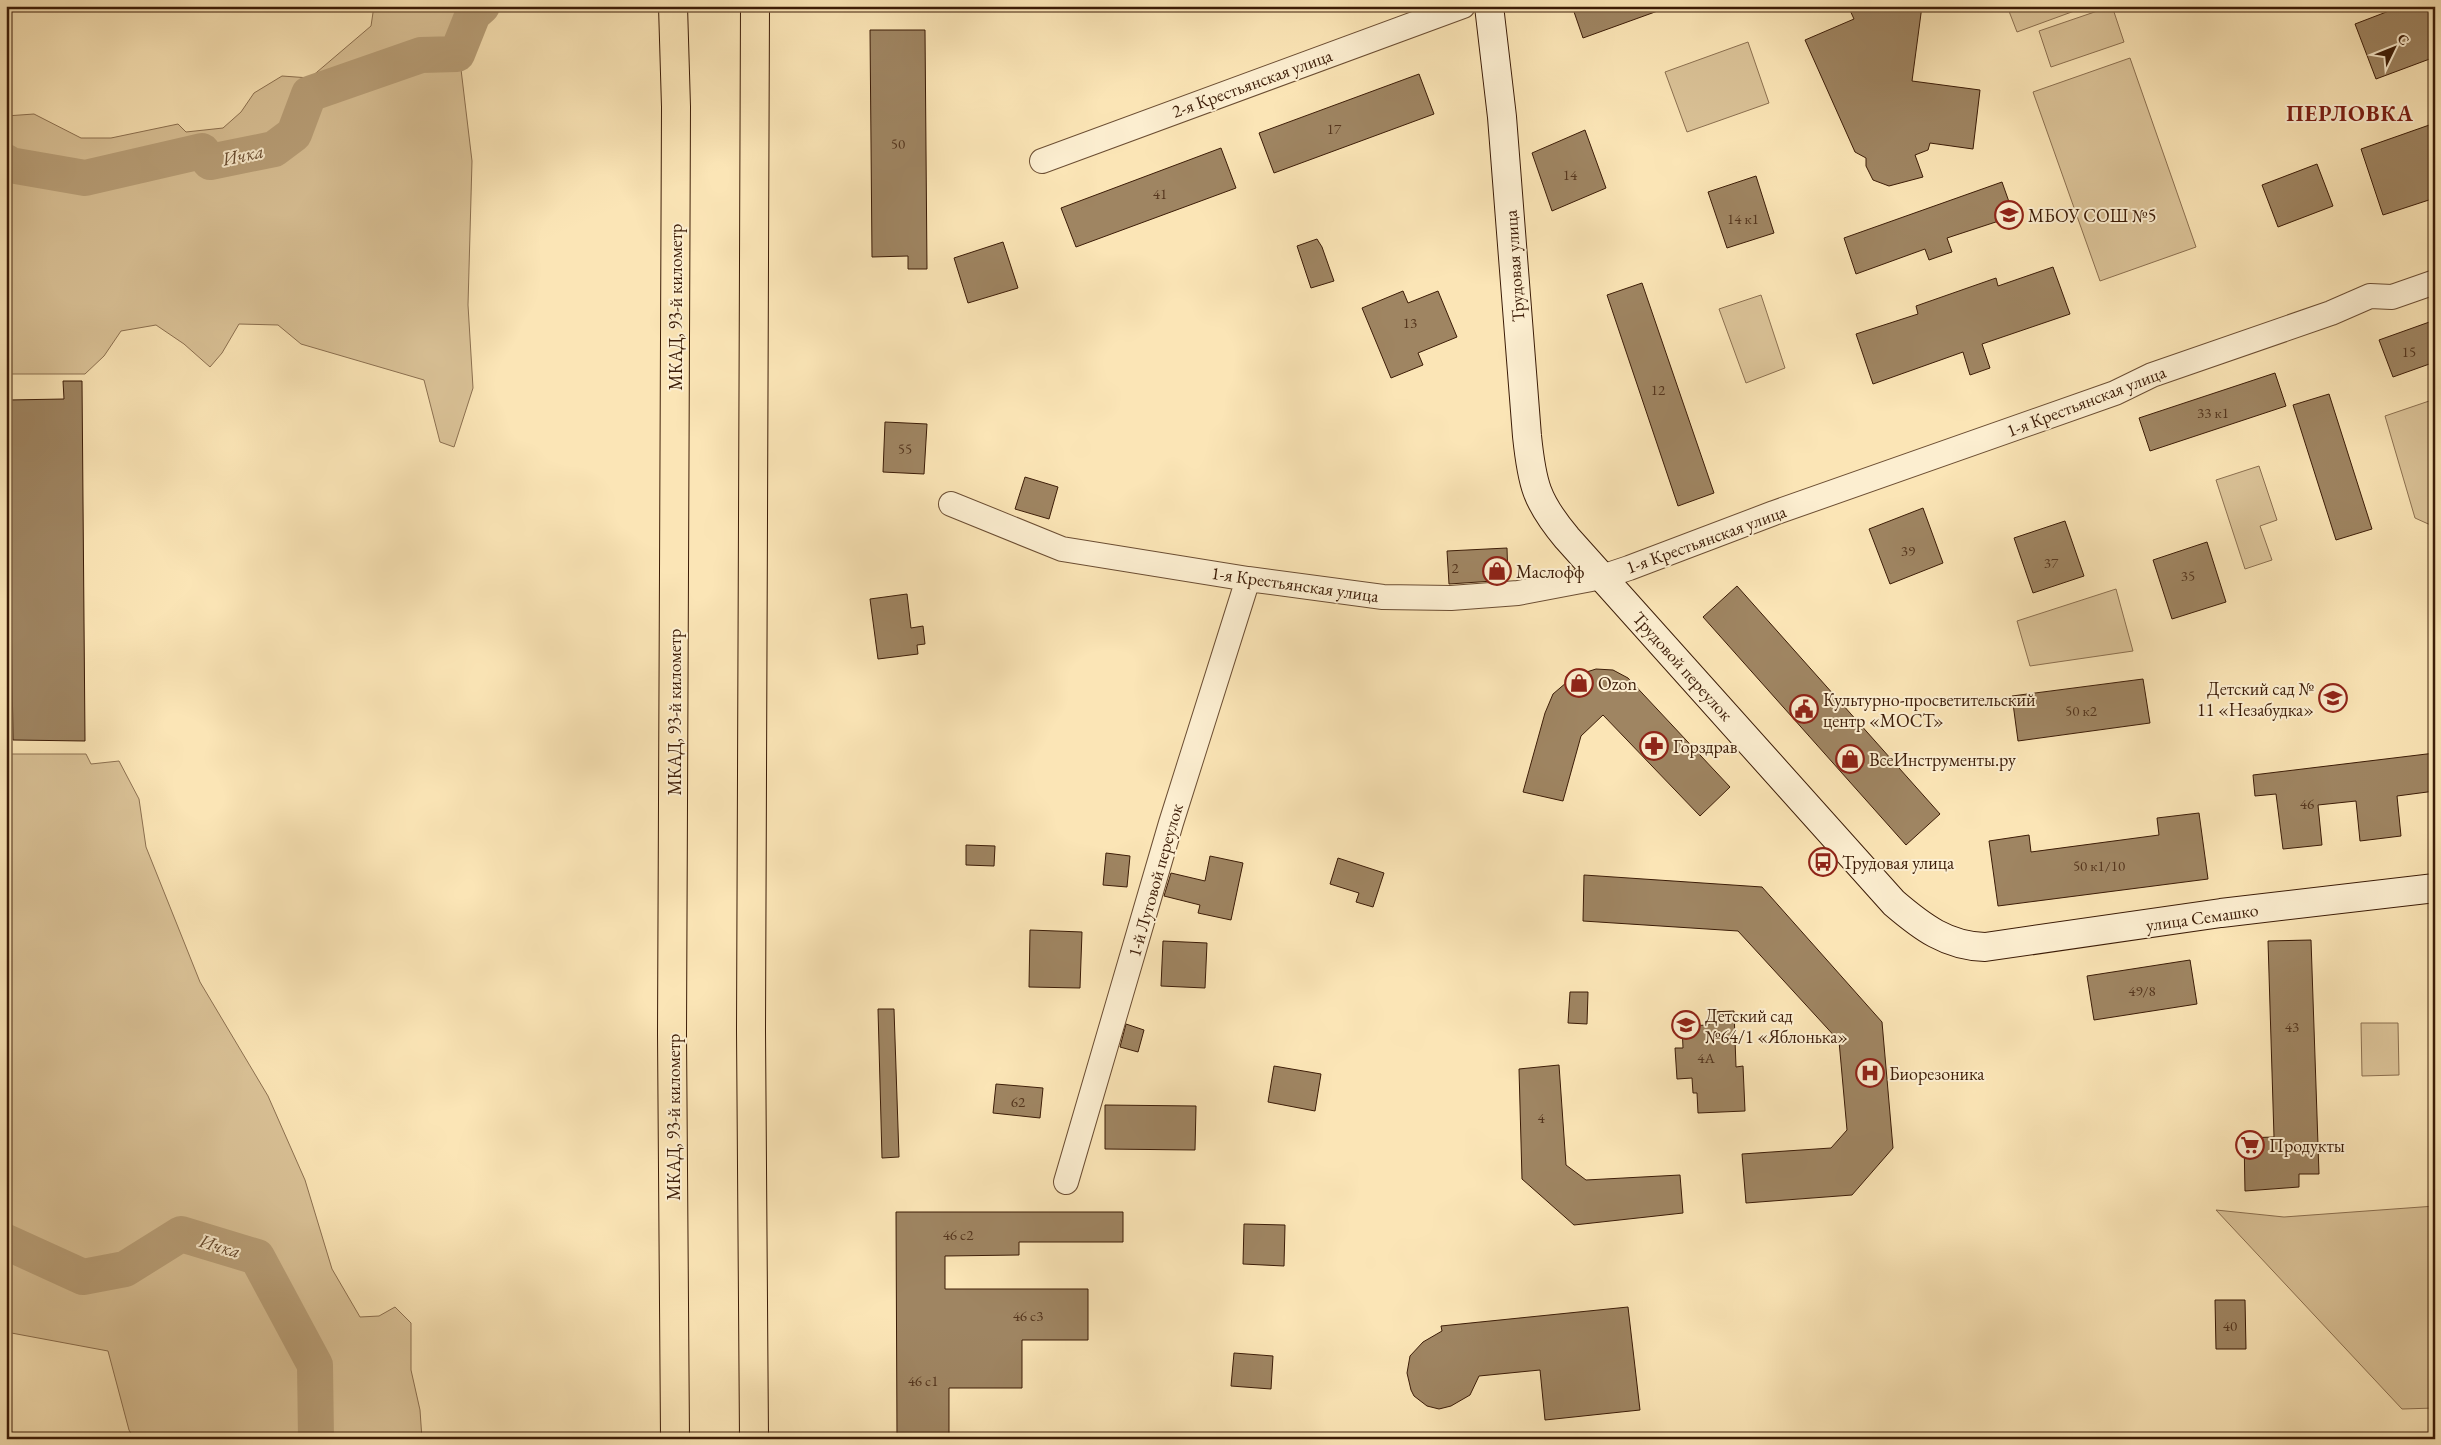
<svg xmlns="http://www.w3.org/2000/svg" width="2441" height="1445" viewBox="0 0 2441 1445" font-family="'EB Garamond',serif">
  <style>
    .green { fill: #dbc398; stroke: #8c7050 }
    .lines { fill: none; stroke-linecap: round; stroke-linejoin: round }
    .river { stroke: #baa17a; stroke-width: 36 }
    .building { fill: #9f8562; stroke: #3c1c07 }
    .minor-casing { stroke: #6c4e33; stroke-width: 26 }
    .secondary-casing { stroke: #3c1c07; stroke-width: 30 }
    .trunk-casing { stroke: #3c1c07; stroke-width: 30 }
    .minor { stroke: #fceed0; stroke-width: 24 }
    .secondary { stroke: #fceed0; stroke-width: 28 }
    .trunk { stroke: #fbe5b6; stroke-width: 28 }
    .labels { text-anchor: middle; dominant-baseline: central; stroke-width: 4; stroke-linejoin: round; paint-order: stroke }
    .number-label { font-size: 15px; fill: #55361e }
    .street-label { font-size: 18px; fill: #3c1c07; stroke: #fceed0 }
    .poi-label { font-size: 18px; fill: #3c1c07; stroke: #fceed0; text-anchor: start }
    .water-label { font-size: 19px; font-style: italic; fill: #684b2f; stroke: #fceed0 }
    .district-label { font-size: 22px; font-weight: bold; letter-spacing: 1px; fill: #7a1f14; stroke: #fceed0 }
  </style>
  <rect width="100%" height="100%" fill="#fbe5b6"/>
  <filter id="stains"><feTurbulence type="fractalNoise" baseFrequency=".004" numOctaves="4"/><feColorMatrix values="0 0 0 0 .2 0 0 0 0 .09 0 0 0 0 .02 0 0 0 .5 -.17"/></filter>
  <radialGradient id="worn" r=".72"><stop offset=".6" stop-color="#630" stop-opacity="0"/><stop offset="1" stop-color="#630" stop-opacity=".3"/></radialGradient>
  <path class="green" d="M374,6H461L460,61L472,161L468,305L473,388L454,447L440,442L424,380L301,344L278,325L239,324L222,353L210,367L184,344L156,325L121,331L104,356L85,374H6V116L34,114L81,138H111L178,124L186,132L223,128L241,112L254,93L282,76L310,78L371,26Z
    M2007,6H2088L2017,32Z
    M2112,6L2124,42L2051,67L2039,31Z
    M1748,42L1769,103L1687,132L1665,72Z
    M2130,58L2196,247L2100,281L2033,92Z
    M1761,295L1785,368L1746,383L1719,309Z
    M2435,399V527L2415,518L2385,416Z
    M2259,466L2277,520L2260,526L2272,560L2245,569L2216,480Z
    M2116,589L2133,651L2030,666L2017,621Z
    M6,754H86L91,764L119,761L139,799L146,847L200,982L268,1096L305,1180L332,1269L360,1317L379,1316L395,1307L411,1323V1370L420,1410L422,1439H134L129,1430L108,1351L6,1332Z
    M2361,1023H2398L2399,1075L2362,1076Z
    M2435,1206V1408L2402,1409L2216,1210L2284,1217Z"/>
  <g class="lines">
    <path class="river" d="M6,162L10,165L85,178L202,151L210,162L274,149L294,134L309,94L421,55L457,54L473,14L482,6
      M6,1242L83,1277L125,1269L181,1234L257,1257L315,1365L316,1439"/>
  </g>
  <path class="building" d="M1572,6H1666V8L1583,38Z
    M1848,6H1922L1912,81L1980,90L1973,149L1930,143L1928,150L1915,155L1923,177L1889,186L1873,180L1866,166V158L1855,152L1805,40L1854,19Z
    M2402,6H2435V57L2376,79L2355,24Z
    M870,30H925L927,269H908V256L872,257Z
    M1419,74L1434,114L1274,173L1259,133Z
    M2435,123V198L2383,215L2361,149Z
    M1585,130L1606,188L1552,211L1532,153Z
    M1221,148L1236,188L1076,247L1061,208Z
    M2317,164L2333,206L2278,227L2262,185Z
    M1756,176L1774,233L1727,248L1708,192Z
    M2002,182L2014,216L1947,238L1952,252L1946,254L1929,260L1925,249L1856,274L1844,238Z
    M1317,239L1322,247L1334,281L1311,288L1297,246Z
    M1003,242L1018,288L968,303L954,258Z
    M2053,267L2070,314L1982,344L1990,368L1970,375L1963,352L1873,384L1856,334L1918,314L1916,306L1996,278L1998,286Z
    M1642,283L1714,493L1678,506L1607,295Z
    M1403,291L1408,303L1438,291L1457,337L1418,353L1423,365L1391,378L1362,308Z
    M2435,320V362L2393,377L2379,340Z
    M2275,373L2286,406L2150,451L2139,418Z
    M63,381H82L85,741L13,740L8,400L64,399Z
    M2329,394L2372,529L2336,540L2293,405Z
    M885,422L927,424L924,474L883,472Z
    M1025,477L1058,487L1049,519L1015,509Z
    M1923,508L1943,563L1890,584L1869,529Z
    M2065,521L2084,576L2033,593L2014,538Z
    M2207,542L2226,602L2172,619L2153,560Z
    M1507,548L1508,580L1449,584L1447,551Z
    M1737,586L1940,814L1906,845L1703,617Z
    M907,594L911,628L923,626L925,644L917,645L918,654L878,659L870,599Z
    M1596,669L1613,670L1628,678L1730,787L1700,816L1603,715L1581,736L1563,801L1523,792L1545,713L1553,694L1574,676Z
    M2143,679L2150,723L2018,741L2012,696Z
    M2435,753V791L2397,796L2401,836L2360,841L2356,801L2318,805L2322,845L2283,849L2276,794L2255,796L2253,775Z
    M2199,813L2208,879L1998,906L1989,841L2029,835L2031,852L2159,835L2157,818Z
    M966,845L995,846L994,866L966,865Z
    M1106,853L1130,856L1127,887L1103,885Z
    M1210,856L1243,863L1231,920L1198,913L1200,905L1164,896L1171,873L1205,881Z
    M1338,858L1384,873L1373,907L1356,902L1359,893L1330,884Z
    M1584,875L1762,887L1882,1022L1893,1148L1852,1195L1746,1203L1742,1154L1831,1148L1847,1130L1839,1041L1738,931L1583,921Z
    M1030,930L1082,932L1080,988L1029,987Z
    M2311,940L2319,1174H2299V1187L2245,1191L2244,1138L2274,1137L2268,941Z
    M1163,941L1207,943L1205,988L1161,986Z
    M2190,960L2197,1004L2094,1020L2087,976Z
    M1570,992H1588L1587,1024L1568,1023Z
    M878,1009H894L899,1157L882,1158Z
    M1734,1011L1736,1067L1743,1066L1745,1111L1698,1113L1697,1093H1693L1692,1078L1677,1079L1675,1048H1683L1682,1026L1709,1025L1708,1012Z
    M1126,1024L1144,1030L1138,1052L1120,1047Z
    M1559,1065L1566,1165L1586,1180L1680,1175L1683,1213L1574,1225L1522,1179L1519,1069Z
    M1274,1066L1321,1074L1315,1111L1268,1102Z
    M996,1084L1043,1088L1040,1118L993,1113Z
    M1105,1105L1196,1106L1195,1150L1105,1149Z
    M896,1212H1123V1242H1019V1255L945,1256V1289H1088V1340H1022V1388H949V1439H897Z
    M1244,1224L1285,1225L1284,1266L1243,1264Z
    M2215,1300H2245L2246,1349H2216Z
    M1628,1307L1640,1410L1545,1420L1540,1370L1479,1376L1470,1395L1451,1406L1439,1409L1427,1406L1414,1396L1411,1390L1407,1373L1410,1356L1423,1342L1442,1331L1441,1326Z
    M1234,1353L1273,1356L1271,1389L1231,1386Z"/>
  <g class="lines">
    <defs>
      <path id="minor" d="M1042,161L1463,6
        M951,504L1062,549L1248,579L1383,597L1451,598L1518,593L1602,577L1629,568L1774,513L2115,393L2152,375L2331,313L2370,296L2392,297L2435,282
        M1066,1182L1171,823L1248,579"/>
      <path id="secondary" d="M1489,6L1502,117L1527,436C1532,484 1536,501 1567,538L1894,903C1922,927 1947,946 1985,947L2221,913L2435,888"/>
      <path id="trunk" d="M673,6L676,107L672,1034L675,1439
        M754,1439L751,1030L755,6"/>
    </defs>
    <use href="#minor" class="minor-casing"/>
    <use href="#secondary" class="secondary-casing"/>
    <use href="#trunk" class="trunk-casing"/>
    <use href="#minor" class="minor"/>
    <use href="#secondary" class="secondary"/>
    <use href="#trunk" class="trunk"/>
  </g>
  <defs>
    <symbol id="school-ring" viewBox="-11 -11 22 22"><circle r="9.5" fill="#fceed0" stroke="#8f2418" stroke-width="1.5"/><path d="M0-5L7-2L0 1L-7-2ZM-4 1L0 2.5L4 1V4Q0 6-4 4Z" fill="#8f2418"/></symbol>
    <symbol id="shop-ring" viewBox="-11 -11 22 22"><circle r="9.5" fill="#fceed0" stroke="#8f2418" stroke-width="1.5"/><path d="M-5-2.5h2.3a2.7 3.5 0 0 1 5.4 0H5L5.5 6h-11ZM-1.5-2.5h3a1.5 2.3 0 0 0-3 0Z" fill="#8f2418"/></symbol>
    <symbol id="civic-ring" viewBox="-11 -11 22 22"><circle r="9.5" fill="#fceed0" stroke="#8f2418" stroke-width="1.5"/><path d="M-.6-6.5H3V-4.5H.6V-3L4-1V1h2V6H-6V1h2V-1L-.6-3ZM-1.2 2.5V6h2.4V2.5Z" fill="#8f2418"/></symbol>
    <symbol id="pharmacy-ring" viewBox="-11 -11 22 22"><circle r="9.5" fill="#fceed0" stroke="#8f2418" stroke-width="1.5"/><path d="M-2-6h4v4h4v4h-4v4h-4v-4h-4v-4h4Z" fill="#8f2418"/></symbol>
    <symbol id="bus-ring" viewBox="-11 -11 22 22"><circle r="9.5" fill="#fceed0" stroke="#8f2418" stroke-width="1.5"/><path d="M-5-6H5V4H4V6H2V4H-2V6H-4V4H-5ZM-3.5-4V0h7V-4ZM-3.5 1.2v1.5H-2V1.2ZM2 1.2v1.5H3.5V1.2Z" fill="#8f2418"/></symbol>
    <symbol id="hospital-ring" viewBox="-11 -11 22 22"><circle r="9.5" fill="#fceed0" stroke="#8f2418" stroke-width="1.5"/><path d="M-5-5h3v3.5h4V-5h3V5h-3V1.5h-4V5h-3Z" fill="#8f2418"/></symbol>
    <symbol id="supermarket-ring" viewBox="-11 -11 22 22"><circle r="9.5" fill="#fceed0" stroke="#8f2418" stroke-width="1.5"/><path d="M-6-5.5h2.5l.6 2H6L4.5 2H-2.5L-4.4-4H-6ZM-1.5 3.2a1.3 1.3 0 1 0 .1 0ZM3 3.2a1.3 1.3 0 1 0 .1 0Z" fill="#8f2418"/></symbol>
  </defs>
  <g fill-rule="evenodd">
    <use href="#school-ring" x="1993" y="199" width="32" height="32"/>
    <use href="#shop-ring" x="1481" y="555" width="32" height="32"/>
    <use href="#shop-ring" x="1563" y="667" width="32" height="32"/>
    <use href="#school-ring" x="2317" y="682" width="32" height="32"/>
    <use href="#civic-ring" x="1788" y="693" width="32" height="32"/>
    <use href="#pharmacy-ring" x="1638" y="730" width="32" height="32"/>
    <use href="#shop-ring" x="1834" y="743" width="32" height="32"/>
    <use href="#bus-ring" x="1807" y="846" width="32" height="32"/>
    <use href="#school-ring" x="1670" y="1009" width="32" height="32"/>
    <use href="#hospital-ring" x="1854" y="1057" width="32" height="32"/>
    <use href="#supermarket-ring" x="2234" y="1129" width="32" height="32"/>
  </g>
  <g class="labels">
    <g class="number-label">
      <text x="1334" y="128">17</text>
      <text x="898" y="143">50</text>
      <text x="1570" y="174">14</text>
      <text x="1160" y="193">41</text>
      <text x="1743" y="218">14 к1</text>
      <text x="1410" y="322">13</text>
      <text x="2409" y="351">15</text>
      <text x="1658" y="389">12</text>
      <text x="2213" y="412">33 к1</text>
      <text x="905" y="448">55</text>
      <text x="1908" y="550">39</text>
      <text x="2051" y="562">37</text>
      <text x="1455" y="567">2</text>
      <text x="2188" y="575">35</text>
      <text x="2081" y="710">50 к2</text>
      <text x="2307" y="803">46</text>
      <text x="2099" y="865">50 к1/10</text>
      <text x="2142" y="990">49/8</text>
      <text x="2292" y="1026">43</text>
      <text x="1706" y="1057">4А</text>
      <text x="1018" y="1101">62</text>
      <text x="1541" y="1117">4</text>
      <text x="958" y="1234">46 с2</text>
      <text x="1028" y="1315">46 с3</text>
      <text x="2230" y="1325">40</text>
      <text x="923" y="1380">46 с1</text>
    </g>
    <g class="street-label">
      <text transform="translate(1252 83) rotate(-20)">2-я Крестьянская улица</text>
      <text transform="translate(1514 266) rotate(-94)">Трудовая улица</text>
      <text transform="translate(675 307) rotate(-90)">МКАД, 93-й километр</text>
      <text transform="translate(2086 401) rotate(-21)">1-я Крестьянская улица</text>
      <text transform="translate(1706 539) rotate(-20)">1-я Крестьянская улица</text>
      <text transform="translate(1295 584) rotate(8)">1-я Крестьянская улица</text>
      <text transform="translate(1683 666) rotate(48)">Трудовой переулок</text>
      <text transform="translate(674 712) rotate(-90)">МКАД, 93-й километр</text>
      <text transform="translate(1155 880) rotate(-74)">1-й Луговой переулок</text>
      <text transform="translate(2202 917) rotate(-8)">улица Семашко</text>
      <text transform="translate(673 1117) rotate(-90)">МКАД, 93-й километр</text>
    </g>
    <g class="poi-label">
      <text x="2028" y="215">МБОУ СОШ №5</text>
      <text x="1516" y="571">Маслофф</text>
      <text x="1598" y="683">Ozon</text>
      <text x="2314" y="688" text-anchor="end">Детский сад №<tspan x="2314" dy="21">11 «Незабудка»</tspan></text>
      <text x="1823" y="699">Культурно-просветительский<tspan x="1823" dy="21">центр «МОСТ»</tspan></text>
      <text x="1673" y="746">Горздрав</text>
      <text x="1869" y="759">ВсеИнструменты.ру</text>
      <text x="1842" y="862">Трудовая улица</text>
      <text x="1705" y="1015">Детский сад<tspan x="1705" dy="21">№64/1 «Яблонька»</tspan></text>
      <text x="1889" y="1073">Биорезоника</text>
      <text x="2269" y="1145">Продукты</text>
    </g>
    <g class="water-label">
      <text transform="translate(243 155) rotate(-12)">Ичка</text>
      <text transform="translate(220 1246) rotate(17)">Ичка</text>
    </g>
    <g class="district-label">
      <text x="2350" y="113">ПЕРЛОВКА</text>
    </g>
  </g>
  <rect width="2441" height="1445" fill="none" stroke="#fbe5b6" stroke-width="25"/>
  <rect x="8" y="8" width="2426" height="1430" fill="none" stroke="#3c1c07" stroke-width="2.5"/>
  <rect x="12" y="12" width="2416" height="1420" fill="none" stroke="#3c1c07"/>
  <g transform="translate(2394 48) rotate(47)" stroke="#fceed0" stroke-width="4" paint-order="stroke">
  <path d="M0-4L9 19L0 12L-9 19Z" fill="#3c1c07"/>
  <text y="-8" font-size="14" font-weight="bold" text-anchor="middle" fill="#3c1c07">С</text>
  </g>
  <rect width="100%" height="100%" filter="url(#stains)"/>
  <rect width="100%" height="100%" fill="url(#worn)"/>
</svg>
